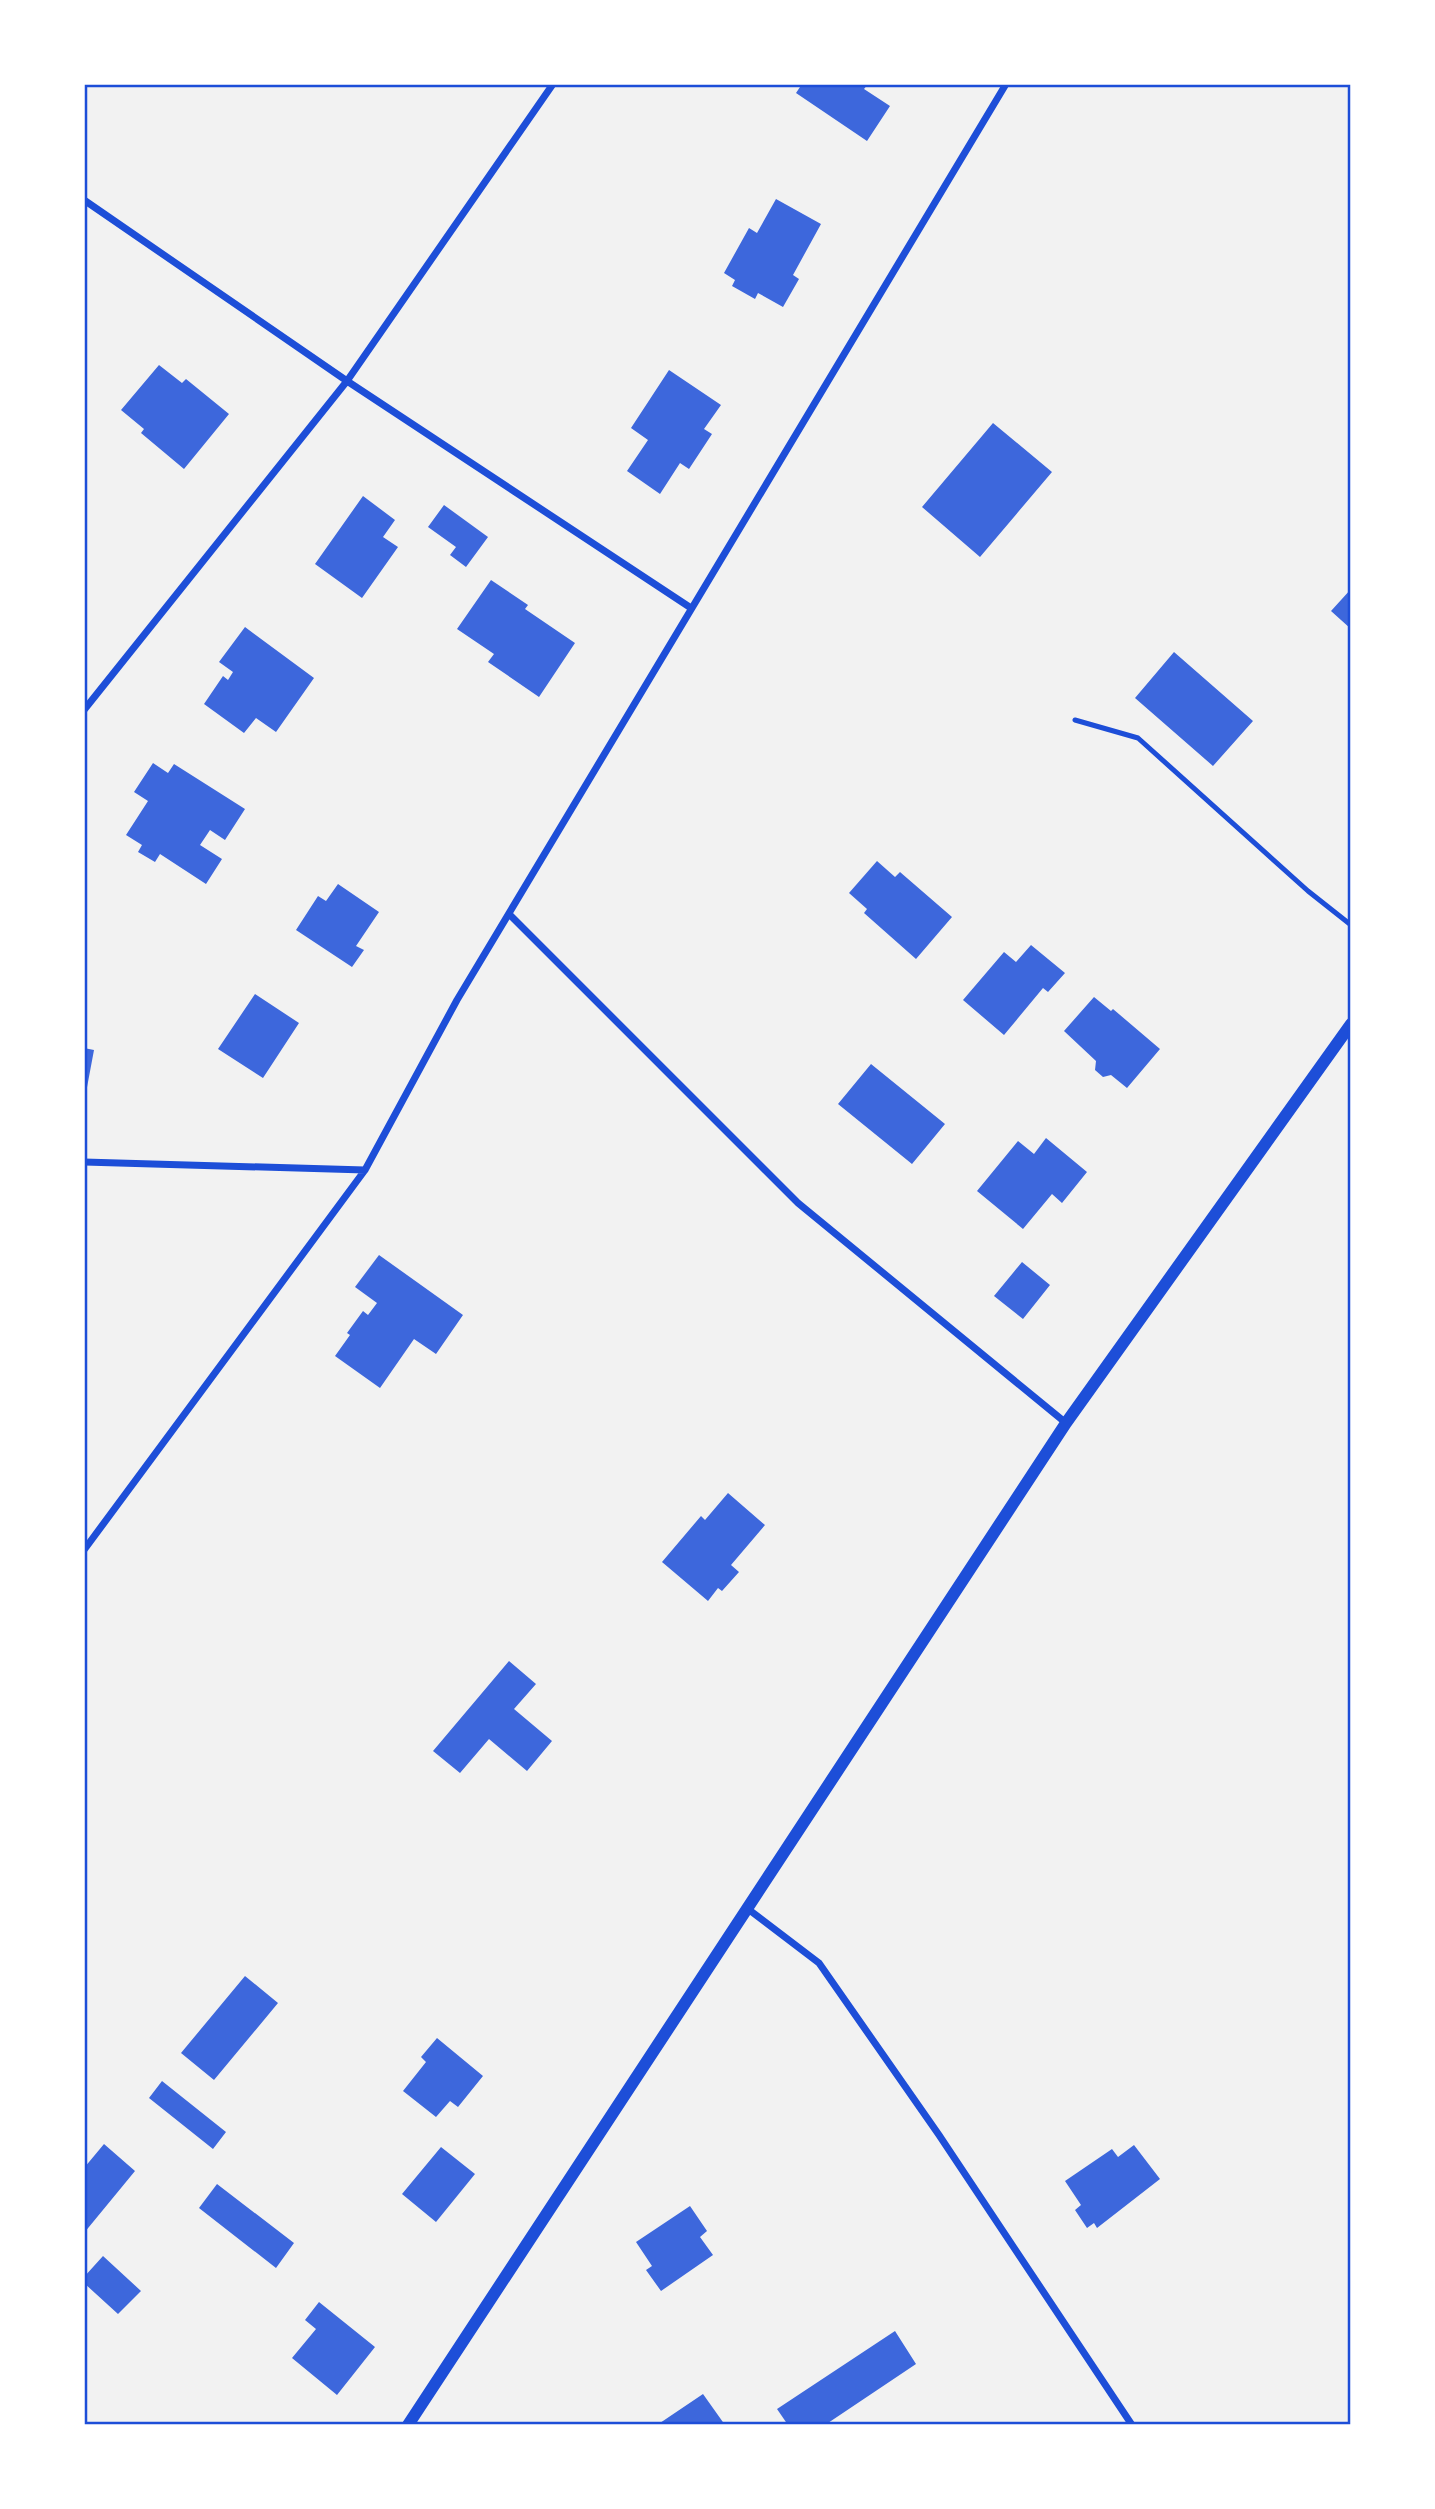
<svg xmlns="http://www.w3.org/2000/svg" width="1435" height="2509" viewBox="0 0 1435 2509" font-family="'Titillium Web',sans-serif">
  <style>
    .building { fill: #3d67dc }
    .lines { fill: none; stroke-linecap: round; stroke-linejoin: round }
    .service { stroke: #1d4ed8; stroke-width: 5 }
    .minor { stroke: #1d4ed8; stroke-width: 7 }
    .tertiary { stroke: #1d4ed8; stroke-width: 12 }
    .neatline { fill: none; stroke: #1d4ed8; stroke-width: 2.5 }
  </style>
  <rect width="100%" height="100%" fill="#f2f2f2"/>
  <path class="building" d="M802,84H868L864,89L890,106L867,141L796,93Z
    M776,199L821,224L793,275L799,279L783,307L758,293L755,299L732,286L735,280L724,273L749,228L757,233Z
    M159,365L182,383L186,379L229,414L184,469L141,433L144,429L121,410Z
    M669,370L721,405L704,429L712,434L689,469L680,463L660,494L627,471L648,440L631,428Z
    M993,423L1052,472L980,557L922,507Z
    M363,496L395,520L383,537L398,547L362,598L315,564Z
    M444,505L488,537L466,567L450,555L456,547L428,527Z
    M491,580L528,605L525,609L575,643L539,697L488,662L494,654L457,629Z
    M1351,589V629L1331,611Z
    M245,627L314,678L276,732L256,718L244,733L204,704L223,676L228,680L233,672L219,662Z
    M1174,652L1253,721L1213,766L1135,698Z
    M153,763L168,773L174,764L245,809L225,840L210,830L200,845L222,859L206,884L160,854L155,862L138,852L142,845L126,835L148,801L134,792Z
    M877,861L895,877L900,872L952,917L916,959L864,913L867,909L849,893Z
    M338,884L379,912L356,946L364,950L352,967L296,930L318,896L326,901Z
    M1031,945L1065,973L1048,992L1043,988L1004,1035L963,1000L1004,952L1016,962Z
    M255,994L299,1023L263,1078L218,1049Z
    M1094,997L1111,1011L1113,1009L1160,1049L1127,1088L1111,1075L1103,1077L1095,1070L1096,1061L1064,1031Z
    M84,1048L94,1050L85,1098H84Z
    M871,1064L945,1124L912,1164L838,1104Z
    M1046,1138L1087,1172L1062,1203L1052,1194L1023,1229L977,1191L1018,1141L1034,1154Z
    M379,1255L463,1315L436,1354L414,1339L380,1388L335,1356L350,1335L347,1333L363,1311L368,1315L377,1303L355,1287Z
    M1022,1262L1050,1285L1023,1319L994,1296Z
    M728,1493L765,1525L731,1565L739,1572L722,1591L718,1588L708,1601L662,1562L701,1516L705,1520Z
    M509,1661L536,1684L514,1709L552,1741L527,1771L489,1739L460,1773L433,1751Z
    M245,1976L278,2003L214,2080L181,2053Z
    M437,2038L483,2076L458,2107L450,2101L436,2117L403,2091L426,2062L421,2057Z
    M162,2081L226,2132L213,2149L149,2098Z
    M104,2144L135,2171L84,2233V2168Z
    M1134,2145L1160,2179L1097,2228L1094,2223L1087,2228L1075,2210L1081,2205L1065,2181L1112,2149L1118,2157Z
    M441,2147L475,2174L436,2222L402,2194Z
    M217,2184L294,2243L276,2268L199,2208Z
    M690,2206L707,2231L700,2237L713,2255L661,2291L646,2270L652,2266L636,2242Z
    M103,2256L141,2291L118,2314L84,2283V2277Z
    M319,2302L375,2347L337,2395L292,2358L316,2329L305,2320Z
    M895,2331L916,2364L825,2425H788L777,2409Z
    M703,2394L725,2425H657Z"/>
  <g class="lines">
    <path class="service" d="M1075,720L1138,738L1308,891L1351,925"/>
    <path class="minor" d="M84,200L347,381L691,608
      M84,710L347,381L553,84
      M509,914L798,1203L1066,1423
      M84,1162L365,1170
      M84,1550L365,1170L457,1000L1006,84
      M748,1909L819,1963L939,2135L1132,2425"/>
    <path class="tertiary" d="M408,2425L1066,1423L1351,1024"/>
  </g>
  <rect width="1435" height="2509" fill="none" stroke="#ffffff" stroke-width="172"/>
  <rect x="86" y="86" width="1263" height="2337" class="neatline"/>
</svg>
